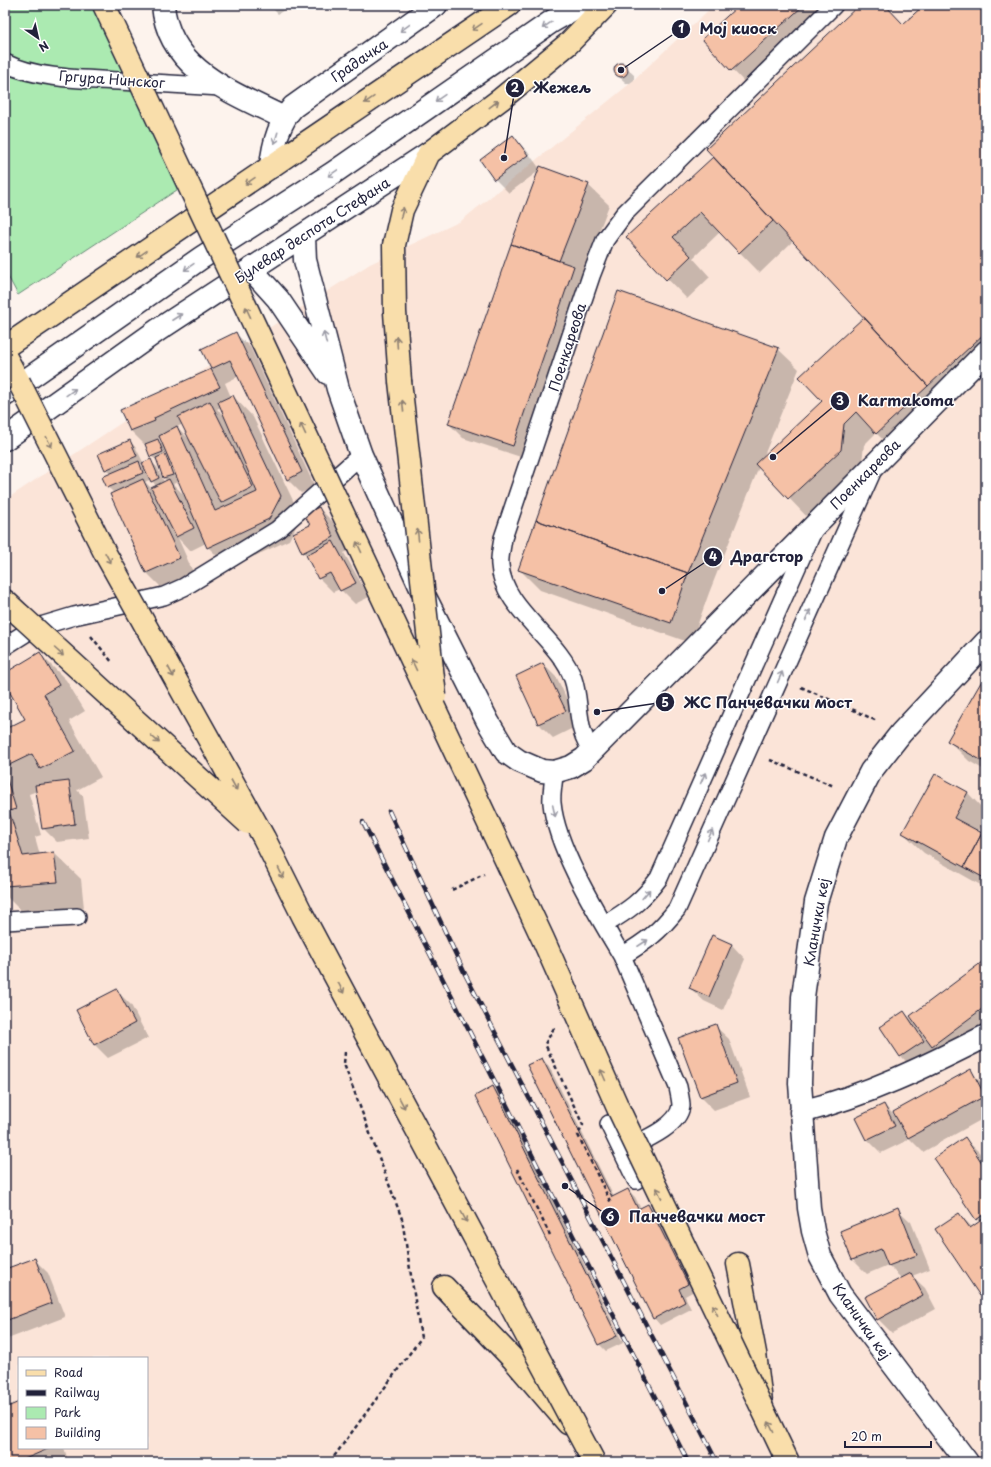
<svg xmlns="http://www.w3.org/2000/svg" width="991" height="1467" viewBox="0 0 991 1467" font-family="'Playpen Sans',sans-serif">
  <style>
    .built { fill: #fbe4d8; fill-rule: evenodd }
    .green { fill: #abeab1; stroke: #668676 }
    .shadow { fill: #0003; fill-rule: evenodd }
    .building { fill: #f5c1a6; stroke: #22223b }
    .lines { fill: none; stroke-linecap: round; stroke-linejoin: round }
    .lane-casing { stroke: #22223b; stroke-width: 20 }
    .street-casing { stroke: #22223b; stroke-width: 25 }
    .secondary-casing { stroke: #22223b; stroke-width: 25 }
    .primary-casing { stroke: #22223b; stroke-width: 25 }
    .path { stroke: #22223b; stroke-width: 2.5; stroke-dasharray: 4 3; stroke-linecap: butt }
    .lane { stroke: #fff; stroke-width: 17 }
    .street { stroke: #fff; stroke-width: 22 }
    .secondary { stroke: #fff; stroke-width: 22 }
    .primary { stroke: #f9deab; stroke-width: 22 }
    .rail-casing { stroke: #22223b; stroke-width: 4.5 }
    .rail { stroke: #fff; stroke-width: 3; stroke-dasharray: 9; stroke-linecap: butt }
    .primary-bridge-casing { stroke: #22223b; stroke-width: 25; stroke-linecap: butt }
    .primary-bridge { stroke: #f9deab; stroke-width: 22 }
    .oneway { stroke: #9c9ca7 }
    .oneway2 { stroke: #8e8073 }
    .labels { text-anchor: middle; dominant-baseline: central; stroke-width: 3; stroke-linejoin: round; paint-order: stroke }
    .street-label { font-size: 14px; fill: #22223b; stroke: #fff }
    .leader { fill: none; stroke: #22223b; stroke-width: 1.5 }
    .callout-dot { fill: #22223b; stroke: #fff; stroke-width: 1.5 }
    .mark-label { font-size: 12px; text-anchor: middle; font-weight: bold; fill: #fff }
    .callout-label { font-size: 15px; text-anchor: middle; font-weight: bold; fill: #22223b; stroke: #fff; stroke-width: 3; stroke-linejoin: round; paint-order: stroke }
  </style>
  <rect width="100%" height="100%" fill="#fdf3ed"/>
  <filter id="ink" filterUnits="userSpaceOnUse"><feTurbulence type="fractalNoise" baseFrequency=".025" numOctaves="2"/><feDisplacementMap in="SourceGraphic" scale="8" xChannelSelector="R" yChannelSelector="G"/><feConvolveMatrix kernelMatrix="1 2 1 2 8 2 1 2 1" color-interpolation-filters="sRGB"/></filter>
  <g filter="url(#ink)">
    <path class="built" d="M714,5H986V1462H5V500L171,390L370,264L461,221L627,86ZM19,1358H147V1448H19Z"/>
    <path class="green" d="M5,5H105L189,182L18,295L5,271Z"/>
    <path class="shadow" d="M269,5H304L295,11L290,6L278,14Z
      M740,5H847L753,91L703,39Z
      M861,5H884L904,25L925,5H986V371L898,454L876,433L864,445L861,471L809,519L759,467L709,593L691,643L540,590L520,570L778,349L799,369L763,458L823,402L865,317L793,241L760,273L720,232L693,258L710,277L687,299L628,238L714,157Z
      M618,65H623L634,75V80L630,83H626L615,73V68Z
      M513,137L527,151L540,169L588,185L609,205L582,276L588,281L527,459L463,438L449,424L540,170L509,193L495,179Z
      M236,334L250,347L315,487L301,493L287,479L239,376L225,383L231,397L233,396L253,417L301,517L289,540L229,568L208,547L206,543L190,551L178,538L193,572L161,587L147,573L111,494L114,493L108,487L111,474L106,469L130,441L136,448L144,464L150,461L157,467L164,482L167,481L164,478L159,462L151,456L146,444L145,445L131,431L122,411L213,369L202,349ZM221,407L226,418L217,409ZM183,424L191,441L177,427ZM161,438L165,447L157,439ZM143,462L146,470L140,464ZM151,479L156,486L152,489L145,482ZM180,481L186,497L173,484Z
      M319,508L333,522L348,551L344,553L369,597L355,604L340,589L333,592L319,578L308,557L303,552L311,526Z
      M39,653L66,680L85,711L69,721L101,777L77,790L83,796L89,838L57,842L43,828L37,791L29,794L41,835L35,837L40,855L54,853L81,879L84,908L23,913L5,895V730L27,720L5,682V674Z
      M543,664L557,678L579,725L553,738L539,724L517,677Z
      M986,679V771L969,761L949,741Z
      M935,775L968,793L986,812V818L978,832L986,836V884L984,887L924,853L903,833Z
      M713,937L732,945L745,959L723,1010L704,1001L690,988Z
      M986,960V1042L953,1066L937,1050L921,1077L901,1056L904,1012L914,1022Z
      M117,991L131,1005L148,1038L108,1058L94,1044Z
      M715,1026L729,1039L750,1097L714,1110L700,1096Z
      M542,1059L549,1066L614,1197L628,1190L635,1197L641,1209L648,1205L655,1212L694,1291L685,1296L691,1309L660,1325L654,1318Z
      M970,1070L986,1088V1117L923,1152L906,1135L908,1140L881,1153L867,1139L884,1105L897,1118Z
      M493,1088L500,1094L623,1343L606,1351L599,1344Z
      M965,1139L979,1152L986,1163V1301L937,1229L959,1214L973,1228L980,1223L977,1219Z
      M897,1209L911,1222L930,1269L912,1276L925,1288L936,1309L892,1333L878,1319L902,1279L888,1265L867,1274L853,1260L841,1231Z
      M34,1259L48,1273L65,1317L5,1340V1270Z
      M19,1403V1448H64L68,1460L63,1462H5V1409Z"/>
    <path class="building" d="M739,5H804L731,71L702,39Z
      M859,5H885L903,24L924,5H986V332L928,386L706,149Z
      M614 70a7 7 0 1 1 14 0a7 7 0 1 1-14 0Z
      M513,135L528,155L494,180L480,160Z
      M713,157L773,221L739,253L700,212L673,237L691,256L666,280L626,237Z
      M540,166L589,184L559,261L511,244Z
      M511,244L574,266L513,446L448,424Z
      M618,291L779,348L688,573L536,520Z
      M864,317L928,386L876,434L856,412L844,424L841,450L788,499L755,464L822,401L799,377Z
      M236,332L302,472L287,480L230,360L211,369L201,349Z
      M211,369L220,387L154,418L155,421L130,431L120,410Z
      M233,395L281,496L269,519L207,548L159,436L177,426L215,511L257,492L218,402Z
      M210,401L253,487L221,503L178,417Z
      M158,439L163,452L150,457L145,444Z
      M130,440L137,456L105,470L98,454Z
      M165,454L173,475L163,478L156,458Z
      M151,459L159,478L151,482L142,463Z
      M139,461L143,473L107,488L102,477Z
      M143,479L180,558L146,573L110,494Z
      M169,479L194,528L176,537L151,488Z
      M319,507L334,537L302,553L293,533L310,525L304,514Z
      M536,520L688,573L671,623L518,570Z
      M333,541L356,583L340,591L330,573L318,579L306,555Z
      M40,652L59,685L44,694L75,751L40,769L32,754L5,767V729L25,719L5,684V673Z
      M543,663L566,711L538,724L516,676Z
      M984,677L986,678V763L947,741Z
      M5,773L16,809L9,811L23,856L54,852L58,882L5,886Z
      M935,774L968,792L954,818L982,833L964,867L902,833Z
      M69,781L75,824L42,829L35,785Z
      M982,833L986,835V879L964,867Z
      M712,935L732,944L709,997L689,988Z
      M986,959V1006L932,1046L910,1016Z
      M117,989L135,1023L94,1045L76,1010Z
      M904,1011L924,1041L900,1057L880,1027Z
      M716,1024L737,1083L700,1097L678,1038Z
      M542,1058L612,1197L628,1189L638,1209L648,1204L688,1284L679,1289L685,1302L653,1319L527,1065Z
      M971,1069L985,1096L908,1138L893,1112Z
      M493,1086L617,1336L598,1345L475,1096Z
      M884,1104L895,1126L866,1140L855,1118Z
      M965,1137L986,1169V1213L976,1220L934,1158Z
      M898,1207L917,1255L888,1266L881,1249L852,1260L840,1231Z
      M959,1213L970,1228L986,1217V1292L980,1296L935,1229Z
      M35,1258L52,1303L5,1321V1269Z
      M911,1273L923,1295L877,1320L865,1297Z
      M19,1402V1448H50L18,1462H5V1408Z"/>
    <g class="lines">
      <defs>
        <path id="lane" d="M5,63C37,79 84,79 119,81C153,83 187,85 221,87
          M5,646L32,629L44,625L74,616L164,596L184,587L277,530L361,455
          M593,751C575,731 581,702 573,679C560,640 502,608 500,565C499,557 502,547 503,538L591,276L605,240L624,214L834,5
          M554,772C554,782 551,793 552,803C556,848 599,917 622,956C647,941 659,932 677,909L872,472
          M5,921L77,917
          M604,925C629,910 641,902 659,878L813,531
          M622,956L678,1087C679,1093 681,1100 681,1106C678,1128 639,1142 622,1151
          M609,1124L636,1180"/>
        <path id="street" d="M163,5C168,70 234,93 284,118
          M271,167C273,145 278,124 293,107L436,5
          M801,1112C868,1095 925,1067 986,1036"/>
        <path id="secondary" d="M304,236L305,260L338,389L361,455L425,597L488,722L506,752L519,761L542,771L554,772L571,767L584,759L986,352
          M251,269L278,299L328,373
          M5,395L201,258L333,173L551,22L580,5
          M5,439L158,330L429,153
          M967,1462L840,1294L820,1256L813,1231L809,1208L800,1083L803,997L816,902L836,838L871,771L901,733L986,642"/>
        <path id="primary" d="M5,347L509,5
          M5,356L19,382
          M400,381L395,312L394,245L402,210L429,153L501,99L568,44L606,5
          M5,601L20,615
          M738,1264L755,1353L761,1402
          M444,1287L514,1360L568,1423"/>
      </defs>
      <use href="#lane" class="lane-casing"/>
      <use href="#street" class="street-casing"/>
      <use href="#secondary" class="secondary-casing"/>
      <use href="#primary" class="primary-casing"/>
      <path class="path" d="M738,556L744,561
        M91,636L112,662
        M801,687L856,711L877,721
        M770,760L834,786
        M452,890L484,874
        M554,1028L545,1044L583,1125L578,1135L611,1203
        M517,1169L550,1235
        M330,1462L421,1338L402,1219L344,1064L345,1052"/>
      <use href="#lane" class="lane"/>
      <use href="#street" class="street"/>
      <use href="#secondary" class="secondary"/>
      <use href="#primary" class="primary"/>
      <defs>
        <path id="rail" d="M389,811L465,974L717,1462
          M363,822L688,1462"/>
      </defs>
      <use href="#rail" class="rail-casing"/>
      <use href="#rail" class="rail"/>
      <defs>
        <path id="primary-bridge" d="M104,5L543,939L618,1108L788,1462
          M400,381L435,696
          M19,382L105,553L264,838L303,916L594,1462
          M20,615L248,823"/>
      </defs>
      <use href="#primary-bridge" class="primary-bridge-casing"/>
      <use href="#primary-bridge" class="primary-bridge"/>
    </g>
    <defs><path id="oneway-shaft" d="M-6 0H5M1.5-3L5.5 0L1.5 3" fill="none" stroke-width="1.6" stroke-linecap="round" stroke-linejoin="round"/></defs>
    <g class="oneway">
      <use href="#oneway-shaft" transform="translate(547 25) rotate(145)"/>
      <use href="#oneway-shaft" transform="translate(405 28) rotate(144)"/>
      <use href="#oneway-shaft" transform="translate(440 98) rotate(145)"/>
      <use href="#oneway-shaft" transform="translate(276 138) rotate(107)"/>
      <use href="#oneway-shaft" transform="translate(333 173) rotate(146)"/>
      <use href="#oneway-shaft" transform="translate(189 267) rotate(145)"/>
      <use href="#oneway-shaft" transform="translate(177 317) rotate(-33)"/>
      <use href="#oneway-shaft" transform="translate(325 338) rotate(-104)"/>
      <use href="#oneway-shaft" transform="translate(71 392) rotate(-36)"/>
      <use href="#oneway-shaft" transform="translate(808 615) rotate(-66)"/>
      <use href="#oneway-shaft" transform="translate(780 677) rotate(-66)"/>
      <use href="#oneway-shaft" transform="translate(703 778) rotate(-66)"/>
      <use href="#oneway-shaft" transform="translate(554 811) rotate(77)"/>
      <use href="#oneway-shaft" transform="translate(710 835) rotate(-66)"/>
      <use href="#oneway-shaft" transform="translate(646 894) rotate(-50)"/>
      <use href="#oneway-shaft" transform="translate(643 943) rotate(-33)"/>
    </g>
    <g class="oneway2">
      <use href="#oneway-shaft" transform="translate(477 27) rotate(146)"/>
      <use href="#oneway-shaft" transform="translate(369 100) rotate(146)"/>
      <use href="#oneway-shaft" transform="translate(494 104) rotate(-37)"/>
      <use href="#oneway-shaft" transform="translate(250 181) rotate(146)"/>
      <use href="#oneway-shaft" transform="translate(402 213) rotate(-75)"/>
      <use href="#oneway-shaft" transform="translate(142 254) rotate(146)"/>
      <use href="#oneway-shaft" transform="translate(248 312) rotate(-115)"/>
      <use href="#oneway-shaft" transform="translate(397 342) rotate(-94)"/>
      <use href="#oneway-shaft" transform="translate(403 406) rotate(-96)"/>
      <use href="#oneway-shaft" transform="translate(303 429) rotate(-115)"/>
      <use href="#oneway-shaft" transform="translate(49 442) rotate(63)"/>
      <use href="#oneway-shaft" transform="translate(418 535) rotate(-96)"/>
      <use href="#oneway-shaft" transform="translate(359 547) rotate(-115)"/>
      <use href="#oneway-shaft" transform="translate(108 558) rotate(61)"/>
      <use href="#oneway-shaft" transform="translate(59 652) rotate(42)"/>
      <use href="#oneway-shaft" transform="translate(414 665) rotate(-115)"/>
      <use href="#oneway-shaft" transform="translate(171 672) rotate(61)"/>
      <use href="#oneway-shaft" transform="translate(155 739) rotate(42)"/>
      <use href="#oneway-shaft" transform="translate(234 785) rotate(61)"/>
      <use href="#oneway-shaft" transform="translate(281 873) rotate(64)"/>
      <use href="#oneway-shaft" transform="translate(341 988) rotate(62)"/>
      <use href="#oneway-shaft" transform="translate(603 1075) rotate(-114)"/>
      <use href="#oneway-shaft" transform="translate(402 1103) rotate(62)"/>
      <use href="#oneway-shaft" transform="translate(659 1193) rotate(-116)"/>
      <use href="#oneway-shaft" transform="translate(464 1217) rotate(62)"/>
      <use href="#oneway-shaft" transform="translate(715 1310) rotate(-116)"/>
      <use href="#oneway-shaft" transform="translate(771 1427) rotate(-116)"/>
    </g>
  </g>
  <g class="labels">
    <g class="street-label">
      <text transform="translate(359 60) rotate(-34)">Градачка</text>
      <text transform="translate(112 79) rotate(4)">Гргура Нинског</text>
      <text transform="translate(312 230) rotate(-33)">Булевар деспота Стефана</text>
      <text transform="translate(567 347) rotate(-72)">Поенкареова</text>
      <text transform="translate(865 474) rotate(-45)">Поенкареова</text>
      <text transform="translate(816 922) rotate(-80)">Кланички кеј</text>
      <text transform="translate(862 1321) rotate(55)">Кланички кеј</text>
    </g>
  </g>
  <path class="leader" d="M621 70L681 29M504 158L515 88M773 457L840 401M662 591L713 557M597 712L665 702M565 1186L610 1217"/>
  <g class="callout-dot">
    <circle cx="621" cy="70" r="4"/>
    <circle cx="504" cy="158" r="4"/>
    <circle cx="773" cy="457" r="4"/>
    <circle cx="662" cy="591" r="4"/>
    <circle cx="597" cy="712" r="4"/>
    <circle cx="565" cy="1186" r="4"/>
    <circle cx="681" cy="29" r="10"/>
    <circle cx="515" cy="88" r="10"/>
    <circle cx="840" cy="401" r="10"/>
    <circle cx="713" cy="557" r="10"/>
    <circle cx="665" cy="702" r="10"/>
    <circle cx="610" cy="1217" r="10"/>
  </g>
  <g class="mark-label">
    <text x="681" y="33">1</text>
    <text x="515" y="92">2</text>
    <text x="840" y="405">3</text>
    <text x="713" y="561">4</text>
    <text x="665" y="707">5</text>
    <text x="610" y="1221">6</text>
  </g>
  <g class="callout-label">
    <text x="738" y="34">Мој киоск</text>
    <text x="562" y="93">Жежељ</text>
    <text x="906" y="406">Karmakoma</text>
    <text x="767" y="562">Драгстор</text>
    <text x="768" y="708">ЖС Панчевачки мост</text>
    <text x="697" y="1222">Панчевачки мост</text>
  </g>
  <rect width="991" height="1467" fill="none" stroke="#fff" stroke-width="20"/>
  <rect x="10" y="10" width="971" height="1447" fill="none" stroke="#22223b" stroke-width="1.5" filter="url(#ink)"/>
  <rect x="18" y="1357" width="130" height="92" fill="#ffffff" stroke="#a7a7b1"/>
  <rect x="26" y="1370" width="20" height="6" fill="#f9deab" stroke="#a7a7b1"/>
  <text x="54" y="1377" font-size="12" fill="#22223b">Road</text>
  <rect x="26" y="1390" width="20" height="6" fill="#22223b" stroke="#a7a7b1"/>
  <text x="54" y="1397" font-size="12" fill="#22223b">Railway</text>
  <rect x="26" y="1407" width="20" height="12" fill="#abeab1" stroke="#a7a7b1"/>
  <text x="54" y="1417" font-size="12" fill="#22223b">Park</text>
  <rect x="26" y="1427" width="20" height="12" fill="#f5c1a6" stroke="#a7a7b1"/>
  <text x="54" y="1437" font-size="12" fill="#22223b">Building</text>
  <g transform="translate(38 38) rotate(146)" stroke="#ffffff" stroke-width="3" paint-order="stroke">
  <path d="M0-3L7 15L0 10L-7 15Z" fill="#22223b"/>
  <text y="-6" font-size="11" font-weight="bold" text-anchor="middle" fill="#22223b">N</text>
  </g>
  <path d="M845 1441v6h86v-6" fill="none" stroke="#22223b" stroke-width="2"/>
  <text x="851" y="1441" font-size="12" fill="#22223b" stroke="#ffffff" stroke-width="3" paint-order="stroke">20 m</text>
</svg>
